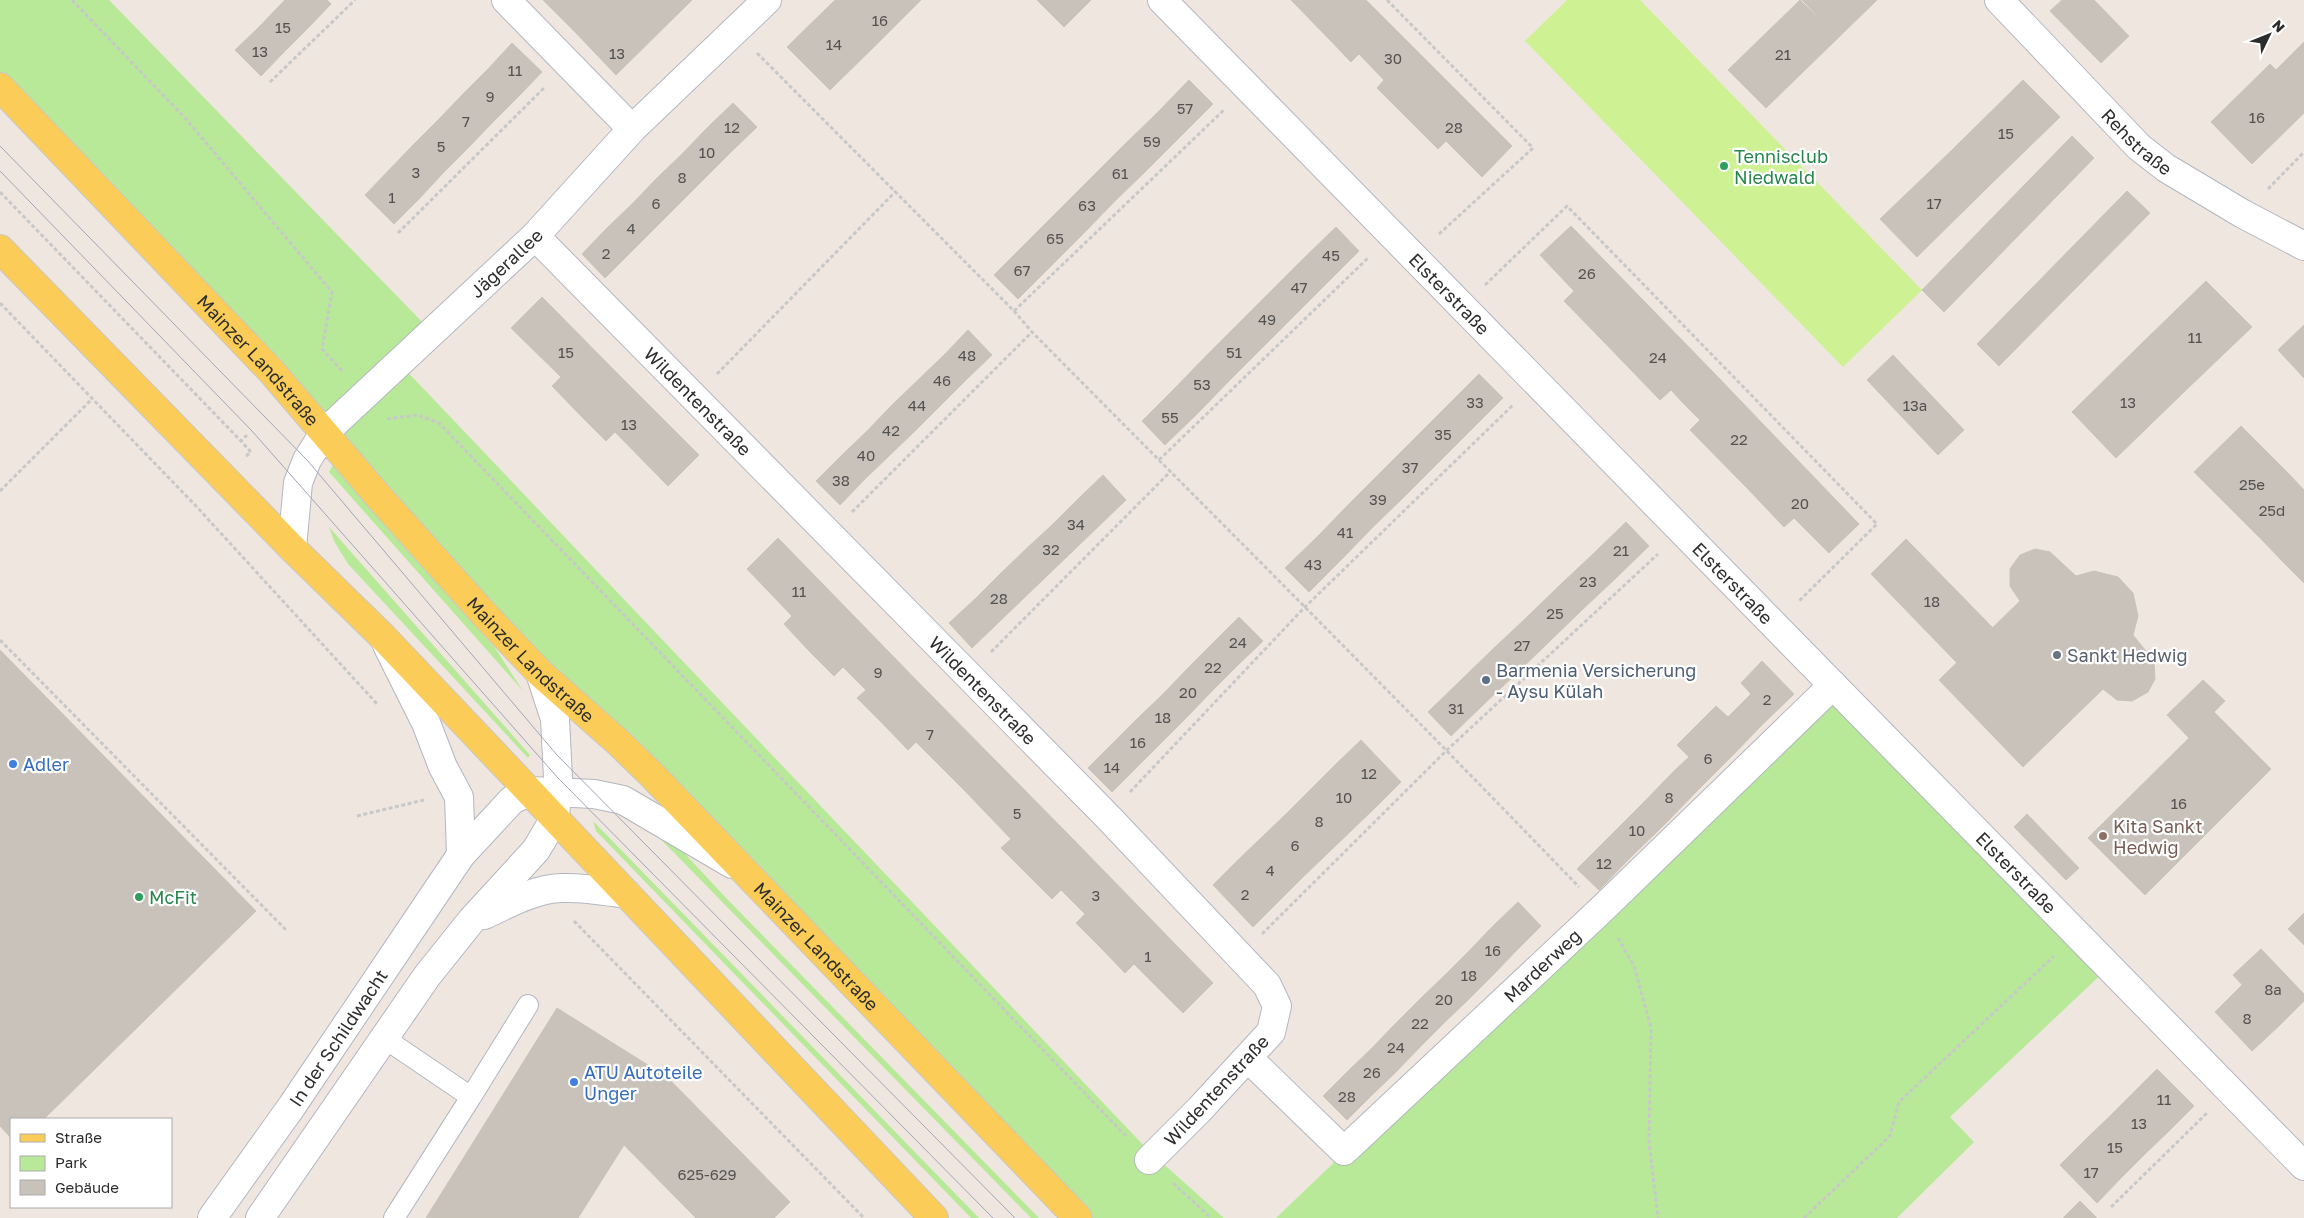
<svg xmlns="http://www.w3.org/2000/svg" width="2304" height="1218" viewBox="0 0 2304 1218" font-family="'Golos Text',sans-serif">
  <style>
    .green { fill: #b8e998 }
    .pitch { fill: #cef193 }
    .building { fill: #c8c2ba; stroke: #cbc3b8 }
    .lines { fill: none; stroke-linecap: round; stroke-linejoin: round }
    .lane-casing { stroke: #b3b6c1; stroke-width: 22 }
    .street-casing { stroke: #b3b6c1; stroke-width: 30 }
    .primary-casing { stroke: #c8c8c8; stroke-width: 30 }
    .path { stroke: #c8c8c8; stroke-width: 3; stroke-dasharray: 4 2.5; stroke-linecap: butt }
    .lane { stroke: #fff; stroke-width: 20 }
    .street { stroke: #fff; stroke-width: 28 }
    .primary { stroke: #fbcd58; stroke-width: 28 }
    .tram { stroke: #a0a5b8; stroke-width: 1 }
    .leisure-dot { fill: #2e9e5b; stroke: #fff; stroke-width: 2 }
    .worship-dot { fill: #6b7280; stroke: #fff; stroke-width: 2 }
    .service-dot { fill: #5c6f8a; stroke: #fff; stroke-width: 2 }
    .shop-dot { fill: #3f7fe0; stroke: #fff; stroke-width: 2 }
    .education-dot { fill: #8d6e63; stroke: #fff; stroke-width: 2 }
    .labels { text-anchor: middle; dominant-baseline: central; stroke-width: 4.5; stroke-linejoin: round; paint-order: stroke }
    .number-label { font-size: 15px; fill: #545250 }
    .street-label { font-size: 18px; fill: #2d2d2d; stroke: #fff }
    .leisure-label { font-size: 18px; fill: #27864d; stroke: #fff; text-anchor: start }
    .worship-label { font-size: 18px; fill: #5b616d; stroke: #fff; text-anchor: start }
    .service-label { font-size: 18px; fill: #4e5e75; stroke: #fff; text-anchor: start }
    .shop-label { font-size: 18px; fill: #366cbe; stroke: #fff; text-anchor: start }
    .education-label { font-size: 18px; fill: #785e54; stroke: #fff; text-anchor: start }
  </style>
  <rect width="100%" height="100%" fill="#efe7df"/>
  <path class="green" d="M0,0H109L432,332L399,363L1149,1151L1224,1218H1078L0,87Z
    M333,465H336L495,648L523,691L329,472Z
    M329,527L530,755L528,758L348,564L334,541Z
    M1833,685L2109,967L1950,1117L1974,1142L1897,1218H1276Z
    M639,817L675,843L728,900L1039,1218H1031Z
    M593,821L979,1218H971L596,831Z"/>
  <path class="pitch" d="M1567,0H1640L1922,290L1843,367L1525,41Z"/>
  <path class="building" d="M285,0H327L331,4L308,28L282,3Z
    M543,0H608L575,32Z
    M608,0H692L616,75L575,32Z
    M835,0H839L880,41L830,90L787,47Z
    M839,0H921L880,41Z
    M1037,0H1091L1064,27Z
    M1291,0H1365L1328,38Z
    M1366,0L1439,73L1401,112L1377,88L1384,80L1359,54L1351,62L1328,38Z
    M1800,0L1839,37L1766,108L1728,70Z
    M1802,0H1877L1839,37Z
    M2062,0H2094L2129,36L2101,63L2050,11Z
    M282,3L308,28L284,52L259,27Z
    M259,27L284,52L261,76L235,50Z
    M2304,42V98L2276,70Z
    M512,43L542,72L517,98L488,69Z
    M2270,64L2304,98V113L2252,164L2211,122Z
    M488,69L517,98L492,123L463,94Z
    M1439,73L1512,146L1482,177L1446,141L1438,149L1401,112Z
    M1189,80L1213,104L1180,137L1157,113Z
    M2023,80L2060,117L1988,187L1952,150Z
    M463,94L492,123L468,148L439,119Z
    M733,103L757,127L731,152L707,128Z
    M1157,113L1180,137L1148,169L1124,145Z
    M439,119L468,148L443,173L414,144Z
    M707,128L731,152L706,177L683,153Z
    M2072,136L2094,158L1944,312L1922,290Z
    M414,144L443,173L419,199L389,170Z
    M1124,145L1148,169L1115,201L1092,177Z
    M1952,150L1988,187L1917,257L1880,219Z
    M683,153L706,177L681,202L657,178Z
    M389,170L419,199L394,224L365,195Z
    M1092,177L1115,201L1083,234L1059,210Z
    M657,178L681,202L656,227L632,204Z
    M2127,191L2150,213L1999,366L1977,344Z
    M632,204L656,227L631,252L607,228Z
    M1059,210L1083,234L1051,266L1027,242Z
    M1571,226L1643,300L1602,340L1564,301L1574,291L1540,255Z
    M1336,227L1359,251L1327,283L1303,259Z
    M607,228L631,252L605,278L582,254Z
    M1027,242L1051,266L1018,299L994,275Z
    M1303,259L1327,283L1295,315L1271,291Z
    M2206,281L2252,327L2184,392L2139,346Z
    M1271,291L1295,315L1262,348L1238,324Z
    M542,297L620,376L581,416L552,386L561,377L511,328Z
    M1643,300L1715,374L1684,404L1671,390L1660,400L1602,340Z
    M1238,324L1262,348L1230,380L1206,356Z
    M2304,325V378L2278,350Z
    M968,330L992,355L967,379L943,356Z
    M2139,346L2184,392L2116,458L2072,412Z
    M1893,355L1964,430L1938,455L1867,380Z
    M943,356L967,379L941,405L918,380Z
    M1206,356L1230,380L1198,413L1174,389Z
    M1479,374L1503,398L1471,430L1447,406Z
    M1715,374L1787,449L1747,488L1690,430L1700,420L1684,404Z
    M620,376L699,455L668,486L615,432L606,441L581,416Z
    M918,380L941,405L916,430L892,405Z
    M1174,389L1198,413L1165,445L1142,421Z
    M892,405L916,430L891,454L867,431Z
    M1447,406L1471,430L1438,463L1414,439Z
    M2241,426L2264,449L2217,495L2194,472Z
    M867,431L891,454L865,479L842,455Z
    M1414,439L1438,463L1406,495L1382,471Z
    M1787,449L1859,524L1829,553L1794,518L1784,527L1747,488Z
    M2264,449L2287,472L2240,518L2217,495Z
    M842,455L865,479L840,505L816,481Z
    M1382,471L1406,495L1373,527L1349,504Z
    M2287,472L2304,490V501L2263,541L2240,518Z
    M1103,475L1126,500L1101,524L1077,500Z
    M1077,500L1101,524L1075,549L1052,525Z
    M2304,501V547L2286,565L2263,541Z
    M1349,504L1373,527L1341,560L1318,536Z
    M1626,522L1649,546L1616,578L1593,554Z
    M1052,525L1075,549L1049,574L1026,549Z
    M1318,536L1341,560L1309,592L1285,568Z
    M778,538L851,613L810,652L784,624L792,616L747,569Z
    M1906,539L1993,628L1957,663L1871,574Z
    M2304,547V583L2286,565Z
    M1026,549L1049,574L1024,598L1000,574Z
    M2035,549L2050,552L2076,576L2094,571L2118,577L2133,593L2138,616L2133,635L2154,661L2155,679L2148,692L2132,701L2117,700L2103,689L2023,767L1939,680L2020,601L2010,586V569L2020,555Z
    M1593,554L1616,578L1583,609L1560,585Z
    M1000,574L1024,598L998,623L975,599Z
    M1560,585L1583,609L1550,641L1527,617Z
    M975,599L998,623L972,648L949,623Z
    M851,613L923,687L884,725L857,698L866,690L843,667L834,676L810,652Z
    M1239,617L1263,641L1237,666L1214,642Z
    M1527,617L1550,641L1517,673L1494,648Z
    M1214,642L1237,666L1212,691L1189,667Z
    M1494,648L1517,673L1484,704L1461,680Z
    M0,650L256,911L44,1119H11V1138L0,1126Z
    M1762,661L1794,694L1761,726L1740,705L1751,694L1741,683Z
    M1189,667L1212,691L1187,717L1164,693Z
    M1461,680L1484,704L1451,736L1428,712Z
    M2203,680L2225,701L2214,712L2271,769L2145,895L2088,838L2189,738L2167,715Z
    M923,687L996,761L965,791L916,742L908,750L884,725Z
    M1164,693L1187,717L1162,742L1138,718Z
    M1740,705L1761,726L1729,759L1696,726L1716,706L1728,717Z
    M1138,718L1162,742L1137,767L1113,743Z
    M1696,726L1729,759L1696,792L1675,770L1689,757L1677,745Z
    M1361,740L1401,782L1377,806L1336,764Z
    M1113,743L1137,767L1112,792L1088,768Z
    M996,761L1069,835L1028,875L1001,848L1011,839L965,791Z
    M1336,764L1377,806L1352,830L1312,788Z
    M1675,770L1696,792L1664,825L1643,803Z
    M1312,788L1352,830L1327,854L1287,813Z
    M1643,803L1664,825L1631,857L1610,836Z
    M1287,813L1327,854L1302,878L1262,837Z
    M2027,814L2079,868L2066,880L2014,827Z
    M1069,835L1141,909L1101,948L1076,923L1085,914L1061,890L1052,899L1028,875Z
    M1610,836L1631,857L1599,890L1577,869Z
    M1262,837L1302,878L1278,902L1237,861Z
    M1237,861L1278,902L1253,927L1213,885Z
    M1518,902L1541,926L1517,950L1493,926Z
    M1141,909L1213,983L1183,1013L1134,964L1125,973L1101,948Z
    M2304,913V945L2288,929Z
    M1493,926L1517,950L1493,975L1469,951Z
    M2261,949L2304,994V1001L2280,1025L2233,975Z
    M1469,951L1493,975L1469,999L1445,975Z
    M1445,975L1469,999L1444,1023L1420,999Z
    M2242,985L2280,1025L2252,1051L2215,1012Z
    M1420,999L1444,1023L1420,1047L1396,1023Z
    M557,1008L667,1077L624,1145L578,1218H426Z
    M1396,1023L1420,1047L1396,1072L1372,1048Z
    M1372,1048L1396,1072L1371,1096L1347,1072Z
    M2157,1069L2194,1106L2170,1130L2133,1093Z
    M1347,1072L1371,1096L1347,1120L1323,1096Z
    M667,1077L790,1202L774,1218H696L624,1145Z
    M2133,1093L2170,1130L2145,1154L2109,1117Z
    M2109,1117L2145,1154L2121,1178L2085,1140Z
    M2085,1140L2121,1178L2097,1203L2060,1165Z
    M2080,1201L2097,1218H2063Z"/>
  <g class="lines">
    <defs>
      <path id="lane" d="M384,1038L471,1097L528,1005
        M394,1218L471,1097"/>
      <g id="street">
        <path d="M506,0L632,129"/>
        <path id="s1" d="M1162,0L2304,1166"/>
        <path id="s2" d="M1999,0L2139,147L2166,168L2243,214L2304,246"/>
        <path id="s3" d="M535,236L1107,816L1267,985L1277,1006L1271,1032L1200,1109L1149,1160"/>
        <path id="s4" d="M292,548L298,483L307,460L324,433L535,236L632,129L767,0"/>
        <path d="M387,645L426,723L443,767L459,797L461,855"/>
        <path d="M484,915C508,904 534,889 561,888C583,887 605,891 627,894"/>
        <path id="s5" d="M1248,1058L1344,1151L1601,910L1833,685"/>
        <path id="s6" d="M212,1218L292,1106L461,855L512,800L530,791L594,794L623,800L732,864"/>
        <path d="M260,1218L427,976L471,921L536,850L555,818L558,778L555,719L540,673"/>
      </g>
      <g id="primary">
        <path id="s7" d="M0,87L272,372L379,497L484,614L540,673L618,742L652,775L1078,1218"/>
        <path d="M0,249L292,548L383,637L934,1218"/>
      </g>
    </defs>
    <use href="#lane" class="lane-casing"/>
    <use href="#street" class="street-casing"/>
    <use href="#primary" class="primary-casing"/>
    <path class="path" d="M72,0L186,119L332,292L322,349L342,371
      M1387,0L1533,148L1438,235
      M757,53L1014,311L1032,332C1215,517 1399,700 1579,887
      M270,82L355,0
      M2268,189L2304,152
      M0,192L241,441
      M398,233L545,87
      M1485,285L1567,206L1877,524L1798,602
      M0,303L196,506L378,705
      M1014,311L1225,109
      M717,374L896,191
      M387,419L417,415L439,423L1126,1136
      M246,456L251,452L241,441L247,435
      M1159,460L1369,257
      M0,491L92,399
      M852,512L1032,332
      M0,640L287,931
      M991,652L1171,471
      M1130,792L1304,608L1514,404
      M357,816L424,800
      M574,921L864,1218
      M1262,934L1447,750L1658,554
      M1618,938L1634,966L1651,1028L1649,1142L1658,1218
      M1173,1183L1211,1218
      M2111,1207L2207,1113
      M1804,1218L1890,1136L1899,1102L2054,956"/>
    <use href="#lane" class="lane"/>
    <use href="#street" class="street"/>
    <use href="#primary" class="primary"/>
    <path class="tram" d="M0,146L307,460L557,755L1015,1218
      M0,171L252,431L558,778L993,1218"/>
  </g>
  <g class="leisure-dot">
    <circle cx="1724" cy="166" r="5"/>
    <circle cx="139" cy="897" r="5"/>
  </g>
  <circle class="worship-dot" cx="2057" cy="655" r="5"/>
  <circle class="service-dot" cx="1486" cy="680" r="5"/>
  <g class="shop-dot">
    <circle cx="13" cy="764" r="5"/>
    <circle cx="574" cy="1082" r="5"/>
  </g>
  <circle class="education-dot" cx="2103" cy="836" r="5"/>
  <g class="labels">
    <g class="number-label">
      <text x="880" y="20">16</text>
      <text x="283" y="27">15</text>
      <text x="834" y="44">14</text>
      <text x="260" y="51">13</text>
      <text x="617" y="53">13</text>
      <text x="1783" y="54">21</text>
      <text x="1393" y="58">30</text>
      <text x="515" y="70">11</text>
      <text x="490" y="96">9</text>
      <text x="1185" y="108">57</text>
      <text x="2257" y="117">16</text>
      <text x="466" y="121">7</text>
      <text x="732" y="127">12</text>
      <text x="1454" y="127">28</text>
      <text x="2006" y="133">15</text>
      <text x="1152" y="141">59</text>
      <text x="441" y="146">5</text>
      <text x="707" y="152">10</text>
      <text x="416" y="172">3</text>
      <text x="1120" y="173">61</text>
      <text x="682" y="177">8</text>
      <text x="392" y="197">1</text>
      <text x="656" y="203">6</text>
      <text x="1934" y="203">17</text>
      <text x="1087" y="205">63</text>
      <text x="631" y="228">4</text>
      <text x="1055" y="238">65</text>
      <text x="606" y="253">2</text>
      <text x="1331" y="255">45</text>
      <text x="1022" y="270">67</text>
      <text x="1587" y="273">26</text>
      <text x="1299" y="287">47</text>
      <text x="1267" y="319">49</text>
      <text x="2195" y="337">11</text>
      <text x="566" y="352">15</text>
      <text x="1234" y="352">51</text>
      <text x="967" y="355">48</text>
      <text x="1658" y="357">24</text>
      <text x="942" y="380">46</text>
      <text x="1202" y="384">53</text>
      <text x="1475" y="402">33</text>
      <text x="2128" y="402">13</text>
      <text x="917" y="405">44</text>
      <text x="1915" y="405">13a</text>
      <text x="1170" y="417">55</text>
      <text x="629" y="424">13</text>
      <text x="891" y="430">42</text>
      <text x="1443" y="434">35</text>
      <text x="1739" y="439">22</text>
      <text x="866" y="455">40</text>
      <text x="1410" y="467">37</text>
      <text x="841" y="480">38</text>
      <text x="2252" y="484">25e</text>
      <text x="1378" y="499">39</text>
      <text x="1800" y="503">20</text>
      <text x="2272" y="510">25d</text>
      <text x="1076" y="524">34</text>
      <text x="1345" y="532">41</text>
      <text x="1051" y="549">32</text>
      <text x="1621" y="550">21</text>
      <text x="1313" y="564">43</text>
      <text x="1588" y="581">23</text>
      <text x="799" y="591">11</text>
      <text x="999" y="598">28</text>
      <text x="1932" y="601">18</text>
      <text x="1555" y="613">25</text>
      <text x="1238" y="642">24</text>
      <text x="1522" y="645">27</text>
      <text x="1213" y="667">22</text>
      <text x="878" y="672">9</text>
      <text x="1188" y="692">20</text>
      <text x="1767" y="699">2</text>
      <text x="1456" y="708">31</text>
      <text x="1163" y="717">18</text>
      <text x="930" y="734">7</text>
      <text x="1138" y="742">16</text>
      <text x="1708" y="758">6</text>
      <text x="1112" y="767">14</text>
      <text x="1369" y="773">12</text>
      <text x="1344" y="797">10</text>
      <text x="1669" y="797">8</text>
      <text x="2179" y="803">16</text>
      <text x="1017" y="813">5</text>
      <text x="1319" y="821">8</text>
      <text x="1637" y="830">10</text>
      <text x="1295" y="845">6</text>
      <text x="1604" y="863">12</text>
      <text x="1270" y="870">4</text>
      <text x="1245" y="894">2</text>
      <text x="1096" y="895">3</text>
      <text x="1493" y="950">16</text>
      <text x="1148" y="956">1</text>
      <text x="1469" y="975">18</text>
      <text x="2273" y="989">8a</text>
      <text x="1444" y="999">20</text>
      <text x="2247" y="1018">8</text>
      <text x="1420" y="1023">22</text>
      <text x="1396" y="1047">24</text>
      <text x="1372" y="1072">26</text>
      <text x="1347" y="1096">28</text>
      <text x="2164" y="1099">11</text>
      <text x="2139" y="1123">13</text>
      <text x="2115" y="1147">15</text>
      <text x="2091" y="1172">17</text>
      <text x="707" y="1174">625-629</text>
    </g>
    <g class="street-label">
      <text stroke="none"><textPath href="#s2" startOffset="198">Rehstraße</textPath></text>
      <text stroke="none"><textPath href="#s4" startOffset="371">Jägerallee</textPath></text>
      <text stroke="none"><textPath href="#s1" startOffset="411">Elsterstraße</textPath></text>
      <text stroke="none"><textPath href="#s7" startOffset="376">Mainzer Landstraße</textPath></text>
      <text stroke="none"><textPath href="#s3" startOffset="232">Wildentenstraße</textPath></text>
      <text stroke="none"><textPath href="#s1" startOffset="816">Elsterstraße</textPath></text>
      <text stroke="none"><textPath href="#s7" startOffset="781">Mainzer Landstraße</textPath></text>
      <text stroke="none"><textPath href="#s3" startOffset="638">Wildentenstraße</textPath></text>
      <text stroke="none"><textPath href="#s1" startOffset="1221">Elsterstraße</textPath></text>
      <text stroke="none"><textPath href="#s7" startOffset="1186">Mainzer Landstraße</textPath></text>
      <text stroke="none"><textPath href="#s5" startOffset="405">Marderweg</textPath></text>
      <text stroke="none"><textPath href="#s6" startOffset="220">In der Schildwacht</textPath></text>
      <text transform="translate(1216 1090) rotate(-47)">Wildentenstraße</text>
    </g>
    <g class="leisure-label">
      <text x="1734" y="156">Tennisclub<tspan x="1734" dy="21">Niedwald</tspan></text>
      <text x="149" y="897">McFit</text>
    </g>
    <g class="worship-label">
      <text x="2067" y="655">Sankt Hedwig</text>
    </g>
    <g class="service-label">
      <text x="1496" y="670">Barmenia Versicherung<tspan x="1496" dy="21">- Aysu Külah</tspan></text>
    </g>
    <g class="shop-label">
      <text x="23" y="764">Adler</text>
      <text x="584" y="1072">ATU Autoteile<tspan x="584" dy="21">Unger</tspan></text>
    </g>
    <g class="education-label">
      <text x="2113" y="826">Kita Sankt<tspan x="2113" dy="21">Hedwig</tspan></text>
    </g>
  </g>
  <rect x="10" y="1118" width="162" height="90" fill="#ffffff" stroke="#ababab"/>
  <rect x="20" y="1134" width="25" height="8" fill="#fbcd58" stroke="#ababab"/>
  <text x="55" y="1143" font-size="15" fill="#2d2d2d">Straße</text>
  <rect x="20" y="1156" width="25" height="15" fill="#b8e998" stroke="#ababab"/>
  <text x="55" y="1168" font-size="15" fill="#2d2d2d">Park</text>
  <rect x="20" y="1180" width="25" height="15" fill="#c8c2ba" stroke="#ababab"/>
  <text x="55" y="1193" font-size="15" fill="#2d2d2d">Gebäude</text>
  <g transform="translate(2269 35) rotate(47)" stroke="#ffffff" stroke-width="4" paint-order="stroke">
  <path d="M0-4L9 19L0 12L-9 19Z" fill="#2d2d2d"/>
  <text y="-8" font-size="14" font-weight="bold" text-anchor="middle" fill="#2d2d2d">N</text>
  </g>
</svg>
